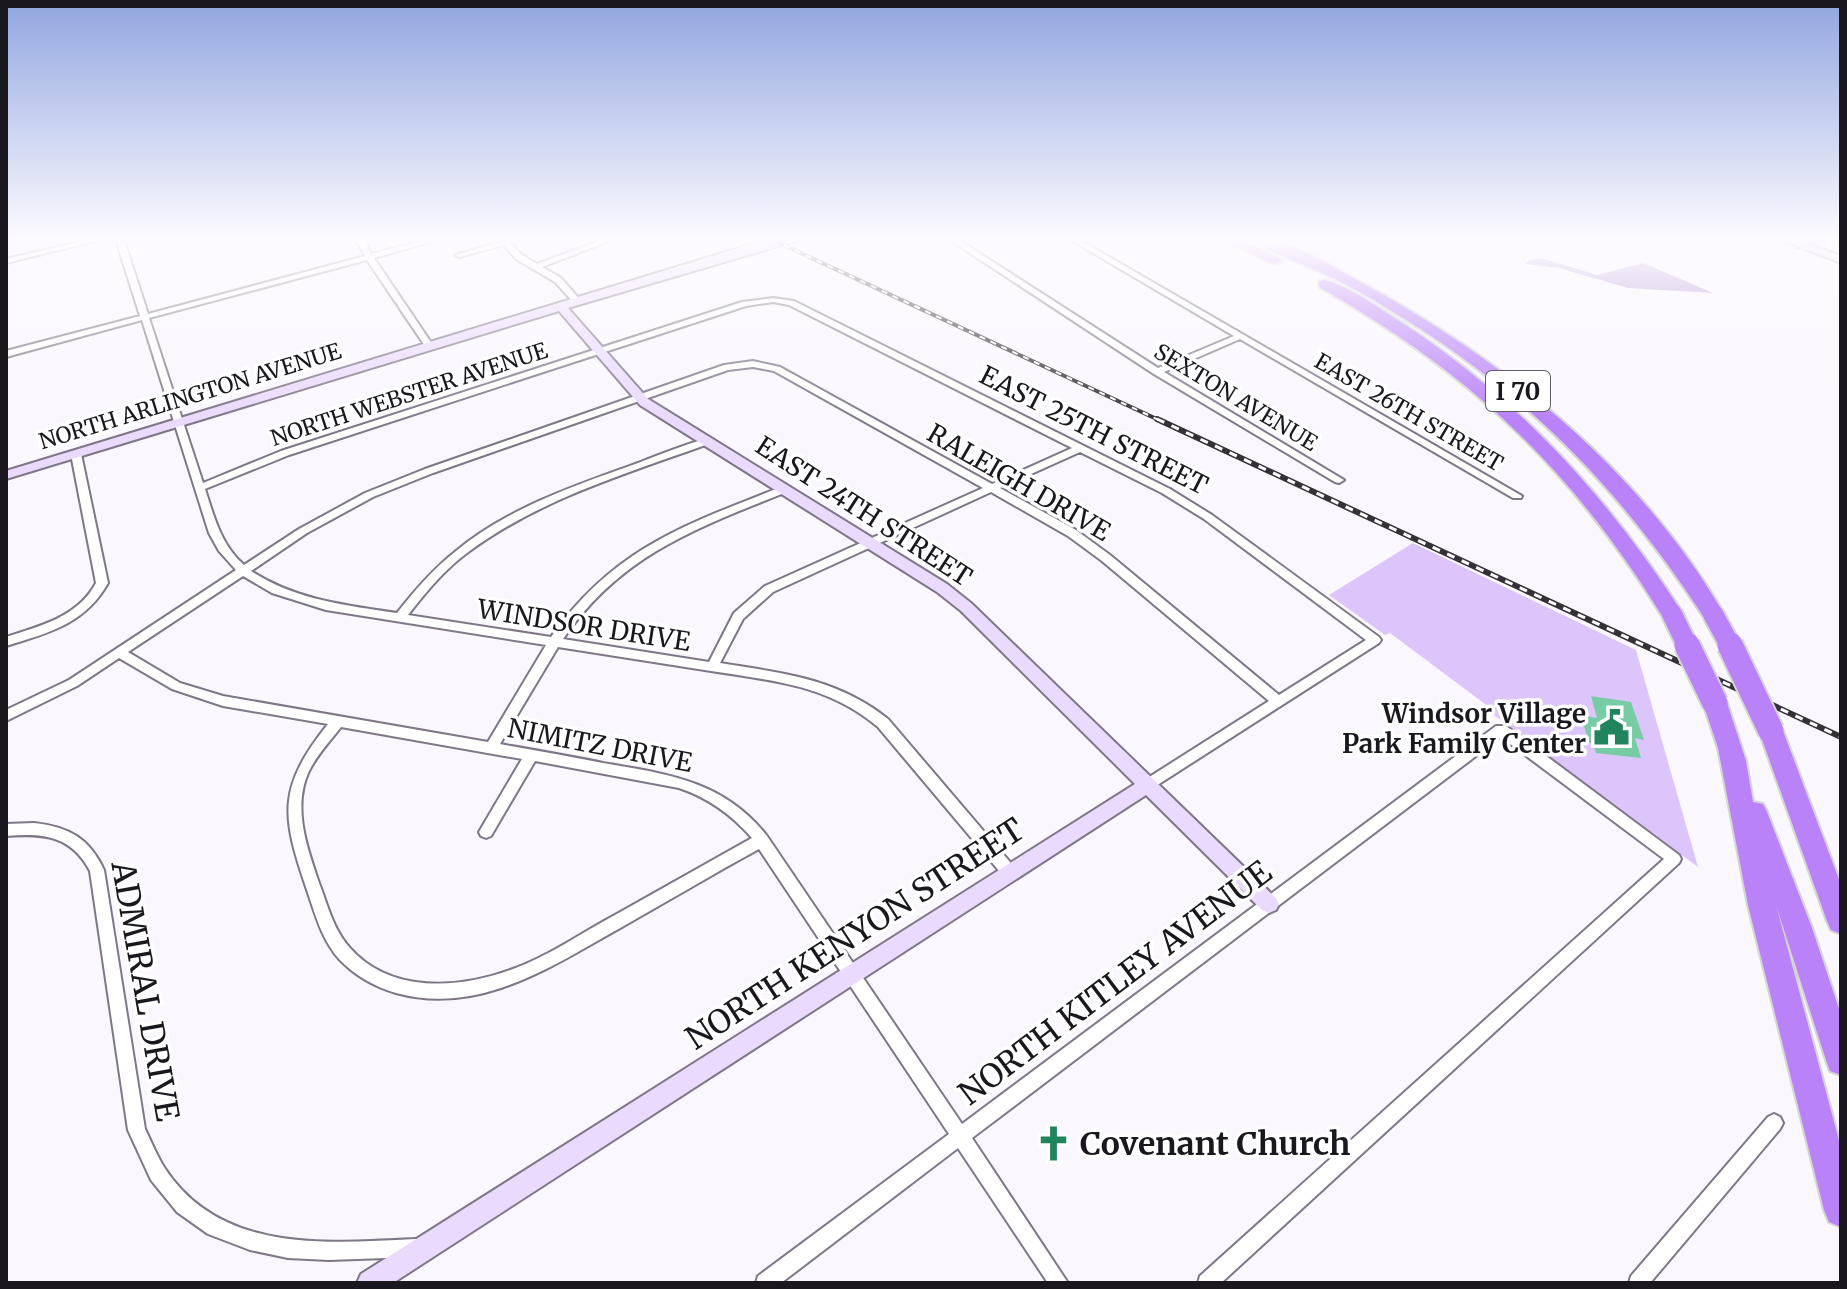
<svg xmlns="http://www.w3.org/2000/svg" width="1847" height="1289" viewBox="0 0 1847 1289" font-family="Merriweather,serif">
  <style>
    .green { fill: #dbc5fa }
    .water { fill: #ae90d4 }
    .building { fill: #77cca4 }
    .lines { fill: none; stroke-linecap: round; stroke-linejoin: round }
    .street-casing { stroke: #7e7788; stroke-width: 4 }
    .secondary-casing { stroke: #7e7788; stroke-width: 4 }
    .highway-casing { stroke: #d6d5d6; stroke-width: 4 }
    .street { fill: #fff; fill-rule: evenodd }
    .secondary { fill: #eadafd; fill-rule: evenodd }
    .highway { fill: #b982f8; fill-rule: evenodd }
    .rail-far1-casing { stroke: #343138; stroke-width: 4 }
    .rail-casing { stroke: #343138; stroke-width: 6 }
    .rail-far1 { stroke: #fff; stroke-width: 2; stroke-dasharray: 6; stroke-linecap: butt }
    .rail { stroke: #fff; stroke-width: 3; stroke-dasharray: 8; stroke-linecap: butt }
    .highway-bridge-far1-casing { stroke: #d6d5d6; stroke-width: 24; stroke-linecap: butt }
    .highway-bridge-casing { stroke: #d6d5d6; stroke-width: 29; stroke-linecap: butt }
    .highway-bridge-far1 { stroke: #b982f8; stroke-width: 20 }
    .highway-bridge { stroke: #b982f8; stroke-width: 25 }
    .labels { text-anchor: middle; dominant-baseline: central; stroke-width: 7; stroke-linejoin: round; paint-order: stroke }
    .far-street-label { font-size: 22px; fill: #1a181e; stroke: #fff }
    .shield { fill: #fff; stroke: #5f5d62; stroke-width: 2 }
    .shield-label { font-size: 24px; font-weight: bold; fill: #1a181e }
    .street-label { font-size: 26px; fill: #1a181e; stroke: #fff }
    .poi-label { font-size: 26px; font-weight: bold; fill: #1a181e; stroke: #fff; text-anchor: end }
    .near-street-label { font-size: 32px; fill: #1a181e; stroke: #fff }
    .near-poi-label { font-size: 32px; font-weight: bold; fill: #1a181e; stroke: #fff; text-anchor: start }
  </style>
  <rect width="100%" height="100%" fill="#faf7fe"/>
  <path class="green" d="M1413,543L1636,650L1698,867L1491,713L1493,710L1390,633L1385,635L1329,595Z"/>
  <path class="water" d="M1541,258L1597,275L1643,263L1713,293L1628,288L1559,268L1526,264L1529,260Z"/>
  <path class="building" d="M1591,696L1631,702L1644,740L1635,738L1641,758L1596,753L1593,743H1589L1581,715L1597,718Z"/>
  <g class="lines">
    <defs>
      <path id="street" d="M87,240H100L6,263V259Z
        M116,240H124L148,314L365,256L356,240H364L371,254L425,240H437L374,258L434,347L433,349H427L367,260L149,318L203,483L281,451L742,302L773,298L794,301L1170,489L1212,515L1379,637L1381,640L1379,643L1148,791L1143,789L1141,785L1143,781L1269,701L1102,561L1068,536L991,492L773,592L743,619L720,663C782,673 837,678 888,719L1015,868L1017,873L1015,878L1010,879L1005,878L878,727C827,684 773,681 711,671C660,663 609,655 558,647L500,744C534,750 569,756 603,763C668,774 724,781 767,836L962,1124L1496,726H1506L1679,855L1681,859L1679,863L1221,1283H1198L1200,1276L1664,859L1501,737L972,1138L1068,1283H1048L958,1148L781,1283H756L758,1276L949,1134L759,849C713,874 668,901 622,927C552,966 480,1016 396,993C375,987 354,975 339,959C321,938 315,913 306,887C281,814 278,787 328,724L223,706L172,689L119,658L77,686L6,721V710L69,680L236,570L219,551L209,533L142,320L6,357V351L140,316ZM773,302L789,305L1072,448L992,484L780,367L753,361L724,365L425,469L365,493L299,529L244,565C221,545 214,517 205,489L289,455L746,306ZM753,367L774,371L983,488L765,586L734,613L709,662L563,639C621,554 697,528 789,491L790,489L789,487H781C685,525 614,548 551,637L408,615C426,592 444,570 467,553C539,499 628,473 711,443V439L708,438C684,445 661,454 638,463C576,485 508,508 456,551C433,569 415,590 397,613C345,605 296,600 251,571L307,533L373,497L433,473L728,370ZM1080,452L1162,493L1204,519L1366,640L1279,695L1110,555L1076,530L1000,488ZM243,576L272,593L326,610L546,645L488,742L223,696L180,683L128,652ZM341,727L522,759L479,832L481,836L486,838L491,836L535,761L679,788C709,798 732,815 752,838C706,864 661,889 615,915C581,933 549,956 513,969C460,989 391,994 350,948C333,929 328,906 319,883C307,848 292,807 309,771C317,755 330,741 341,727Z
        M508,240H520L511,244L522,255L537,264L602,240H612L542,267L561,278L582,302L578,304H575L555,282L516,259L504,245L459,257L455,255Z
        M950,240H959L1158,368L1234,336L1071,240H1080L1522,496L1521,498H1513L1240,339L1164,372L1344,480L1339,483L1335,482L1154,374Z
        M1805,240H1814L1803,247H1797V243Z
        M76,451L81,454L108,583C85,624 48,633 6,646V637C40,626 78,617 96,583L71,454Z
        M34,823C69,827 89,838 104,870L145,1129C151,1141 157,1156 164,1167C220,1254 326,1243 415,1239L422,1241L424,1248L422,1255L415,1257L329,1260L288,1258L250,1250L208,1234L177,1212L151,1180L128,1130L90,871C71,835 42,833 6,836V824Z
        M1774,1114L1780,1117L1783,1123L1780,1129L1650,1283H1629L1631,1276L1768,1117Z"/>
      <path id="secondary" d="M765,240H778L777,242L799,240L568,308L648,399L947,584L971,603L1276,898L1279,904L1276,910L1269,913L1262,910L1146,795L393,1283H357L361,1274L1135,784L961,611L937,592L640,405L559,311L6,479V471Z
        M1782,240H1796L1841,256V263Z"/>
      <path id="highway" d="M1221,240H1239L1283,260L1276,264L1271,263Z
        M1255,240C1288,239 1326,263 1355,279C1502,358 1639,468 1724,614L1721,619H1705C1620,488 1525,391 1390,310C1366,295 1341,281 1315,270C1296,261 1270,254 1255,240Z
        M1324,280C1352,287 1380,309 1404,324C1518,399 1606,495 1680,609L1683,614L1680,619H1664C1572,469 1472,374 1319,287V281Z
        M1715,694L1723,697L1727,703L1746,761L1753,802L1763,804L1767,812L1812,928L1841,1015V1075L1830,1071L1826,1060L1776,905L1841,1148V1227L1829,1222L1824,1210L1748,905L1718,748L1703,703L1707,697Z
        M1771,722L1779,724L1783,731L1841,885V934L1831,930L1827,921L1759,731L1763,724Z"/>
    </defs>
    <use href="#street" class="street-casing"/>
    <use href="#secondary" class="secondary-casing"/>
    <use href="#highway" class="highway-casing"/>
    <use href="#street" class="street"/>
    <use href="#secondary" class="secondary"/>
    <use href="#highway" class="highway"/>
    <defs>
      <path id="rail-far1" d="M773,240L1161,421"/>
      <path id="rail" d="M1157,419L1841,737"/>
    </defs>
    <use href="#rail-far1" class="rail-far1-casing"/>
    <use href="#rail" class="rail-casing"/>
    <use href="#rail-far1" class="rail-far1"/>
    <use href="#rail" class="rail"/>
    <defs>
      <path id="highway-bridge-far1" d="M1672,614L1688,647
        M1713,614L1731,647"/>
      <path id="highway-bridge" d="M1687,645L1715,703
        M1730,645L1771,731"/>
    </defs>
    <use href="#highway-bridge-far1" class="highway-bridge-far1-casing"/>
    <use href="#highway-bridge" class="highway-bridge-casing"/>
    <use href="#highway-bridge-far1" class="highway-bridge-far1"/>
    <use href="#highway-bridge" class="highway-bridge"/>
  </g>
  <linearGradient id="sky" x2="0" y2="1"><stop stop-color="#91a6e0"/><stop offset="0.57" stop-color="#fdfbff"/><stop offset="1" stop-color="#fdfbff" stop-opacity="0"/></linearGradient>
  <rect width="1847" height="420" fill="url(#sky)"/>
  <defs>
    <symbol id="civic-bare" viewBox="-9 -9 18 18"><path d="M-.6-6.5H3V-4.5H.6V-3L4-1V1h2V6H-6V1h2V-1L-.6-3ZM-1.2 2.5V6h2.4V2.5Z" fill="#21845d" stroke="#fff" stroke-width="2.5" paint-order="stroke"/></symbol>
    <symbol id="church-bare" viewBox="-9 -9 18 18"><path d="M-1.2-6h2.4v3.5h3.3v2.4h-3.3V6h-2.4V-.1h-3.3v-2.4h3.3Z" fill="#21845d" stroke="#fff" stroke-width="2.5" paint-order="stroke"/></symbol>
  </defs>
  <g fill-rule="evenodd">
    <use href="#civic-bare" x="1586" y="702" width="51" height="51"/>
    <use href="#church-bare" x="1028" y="1118" width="51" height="51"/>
  </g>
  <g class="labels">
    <g class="far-street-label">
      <text transform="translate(409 394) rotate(-18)">NORTH WEBSTER AVENUE</text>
      <text transform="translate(190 396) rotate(-17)">NORTH ARLINGTON AVENUE</text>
      <text transform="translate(1236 397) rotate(31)">SEXTON AVENUE</text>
      <text transform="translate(1409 412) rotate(30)">EAST 26TH STREET</text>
    </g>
    <rect class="shield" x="1486" y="371" width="64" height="40" rx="6"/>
    <g class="shield-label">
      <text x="1518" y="391">I 70</text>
    </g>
    <g class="street-label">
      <text transform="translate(1094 430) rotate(27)">EAST 25TH STREET</text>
      <text transform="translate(1019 482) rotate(30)">RALEIGH DRIVE</text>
      <text transform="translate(864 511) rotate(33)">EAST 24TH STREET</text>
      <text transform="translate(584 625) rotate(9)">WINDSOR DRIVE</text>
      <text transform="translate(600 745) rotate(11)">NIMITZ DRIVE</text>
    </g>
    <g class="poi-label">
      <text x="1586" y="713">Windsor Village<tspan x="1586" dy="30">Park Family Center</tspan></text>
    </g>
    <g class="near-street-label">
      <text transform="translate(855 934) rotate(-33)">NORTH KENYON STREET</text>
      <text transform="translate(1115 983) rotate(-37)">NORTH KITLEY AVENUE</text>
      <text transform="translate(145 991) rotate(80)">ADMIRAL DRIVE</text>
    </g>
    <g class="near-poi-label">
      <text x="1080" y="1144">Covenant Church</text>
    </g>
  </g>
  <rect width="1847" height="1289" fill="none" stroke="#1a181e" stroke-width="16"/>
</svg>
